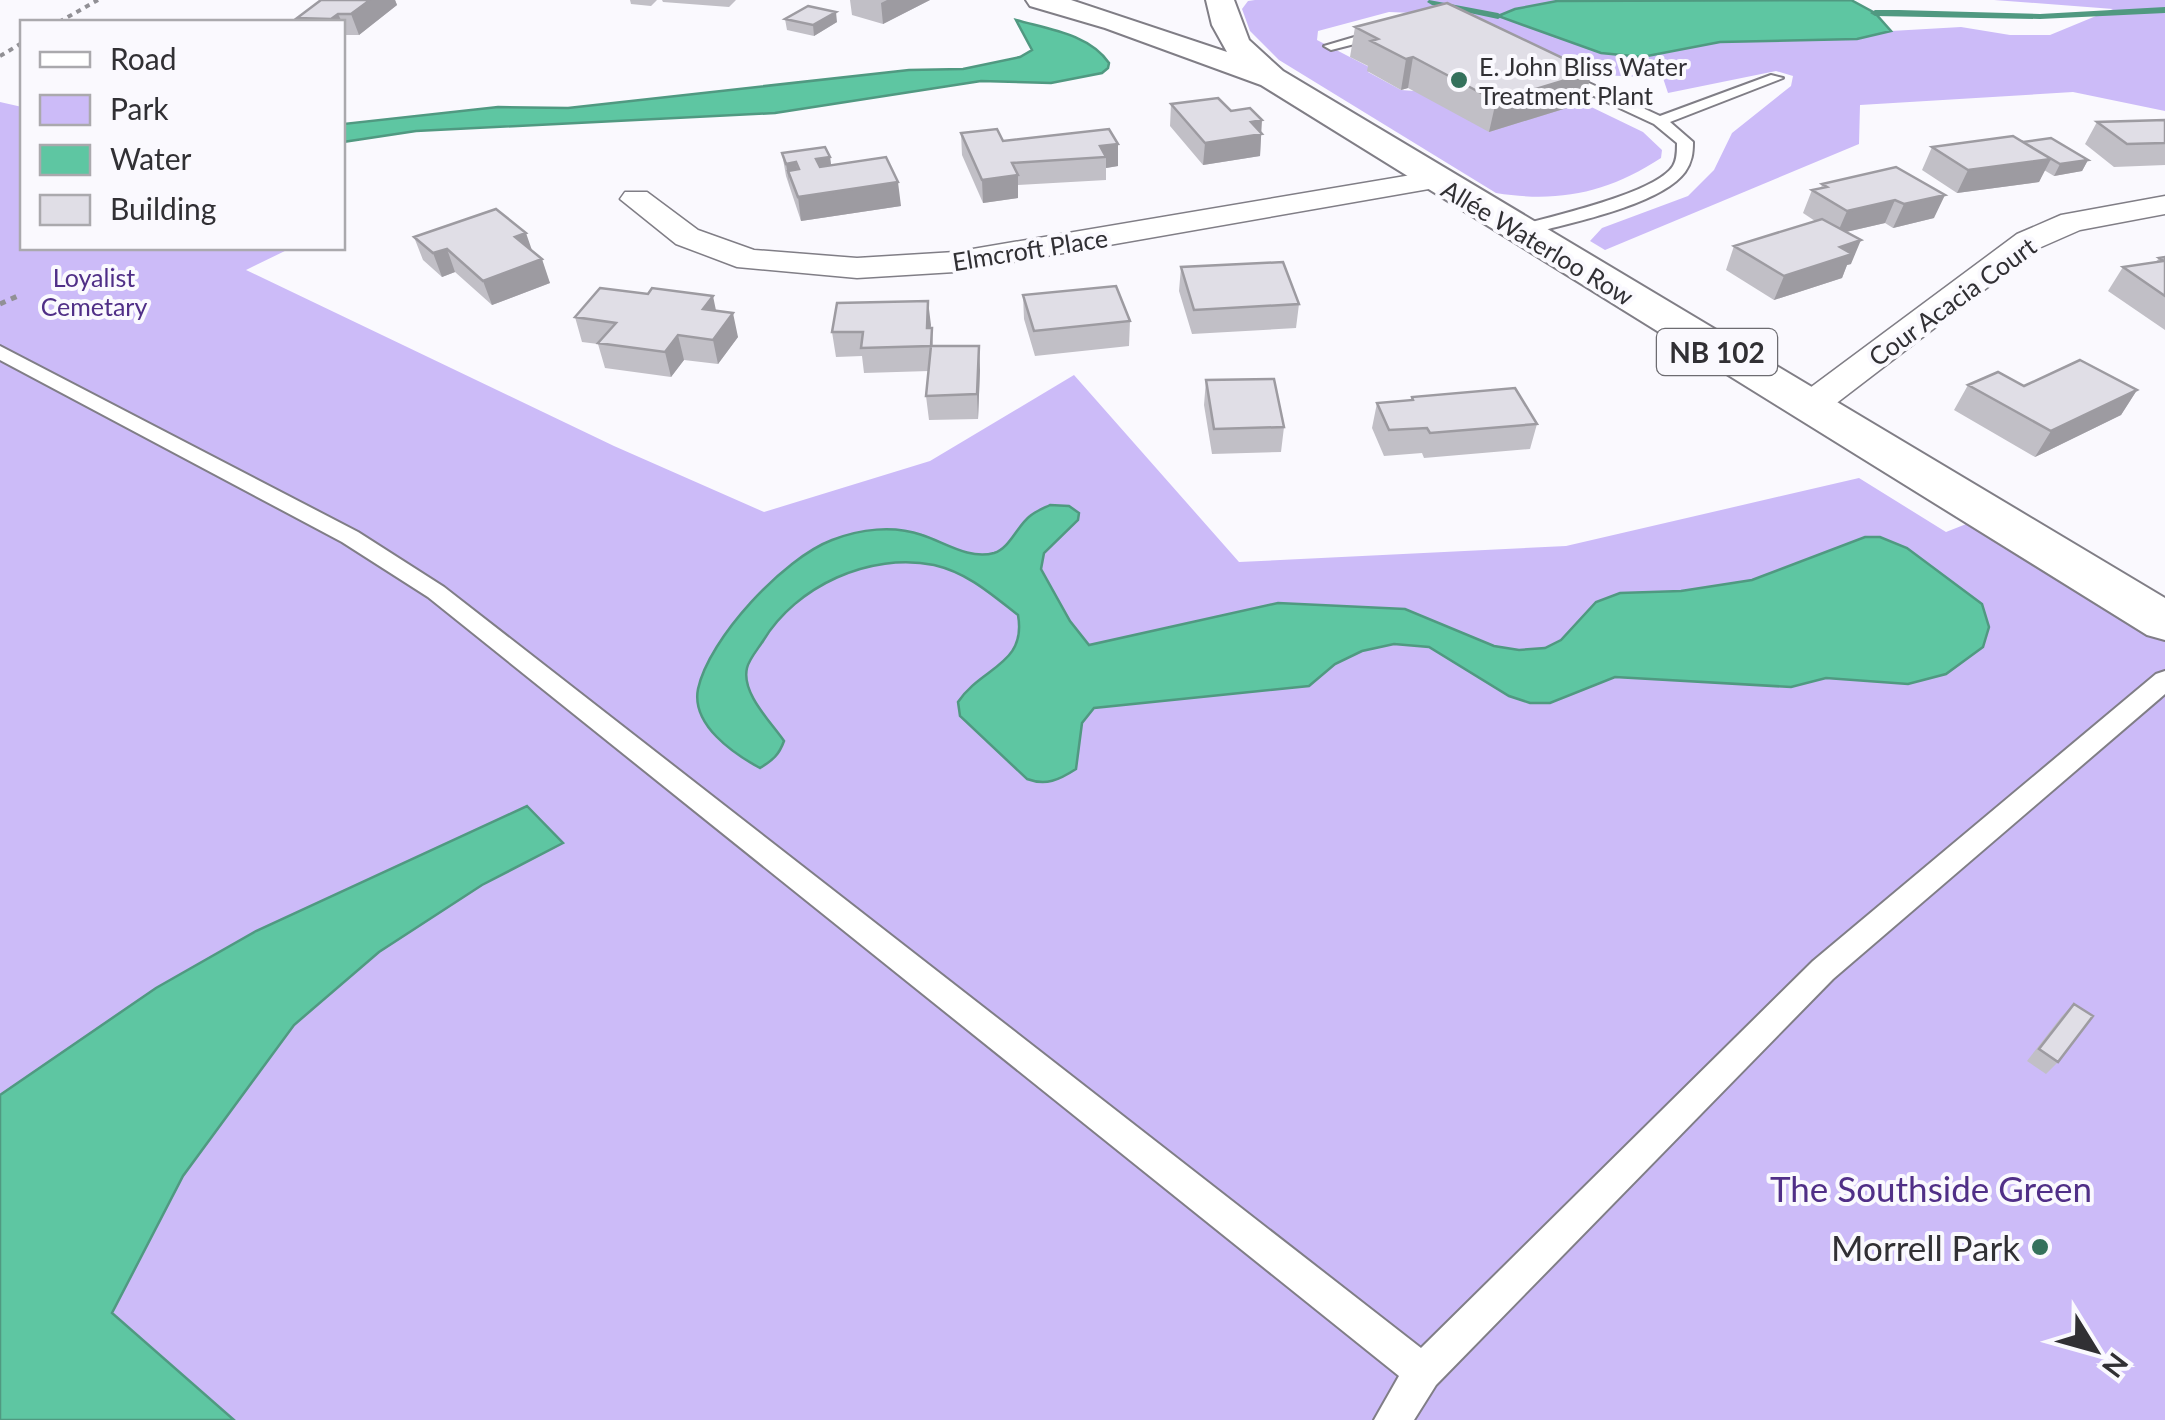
<svg xmlns="http://www.w3.org/2000/svg" width="2165" height="1420" viewBox="0 0 2165 1420" font-family="Lato,sans-serif">
  <style>
    .green { fill: #ccbbf8 }
    .water { fill: #5ec6a2; stroke: #509981; stroke-width: 2.5 }
    .lines { fill: none; stroke-linecap: round; stroke-linejoin: round }
    .stream { fill: #509981; fill-rule: evenodd }
    .lane-casing { stroke: #807e86; stroke-width: 4 }
    .street-casing { stroke: #807e86; stroke-width: 3 }
    .primary-casing { stroke: #807e86; stroke-width: 4 }
    .path-far1 { stroke: #919095; stroke-width: 4; stroke-dasharray: 5 5; stroke-linecap: butt }
    .path { stroke: #919095; stroke-width: 5; stroke-dasharray: 6 6; stroke-linecap: butt }
    .lane { fill: #fff; fill-rule: evenodd }
    .street { fill: #fff; fill-rule: evenodd }
    .primary { fill: #fff; fill-rule: evenodd }
    .wall { fill: #c1bfc6 }
    .shaded-wall { fill: #9d9ba1 }
    .building { fill: #e0dee6; stroke: #9d9ba1; stroke-width: 2.5 }
    .poi-dot { fill: #34715c; stroke: #faf9fe; stroke-width: 4 }
    .labels { text-anchor: middle; dominant-baseline: central; stroke-width: 8; stroke-linejoin: round; paint-order: stroke }
    .far-poi-label { font-size: 25px; fill: #313034; stroke: #faf9fe; text-anchor: start }
    .far-street-label { font-size: 25px; fill: #313034; stroke: #faf9fe }
    .far-park-label { font-size: 25px; fill: #502f87; stroke: #faf9fe }
    .shield { fill: #faf9fe; stroke: #6d6c71; stroke-width: 2.5 }
    .shield-label { font-size: 28px; font-weight: bold; fill: #313034 }
    .near-park-label { font-size: 35px; fill: #502f87; stroke: #faf9fe }
    .near-poi-label { font-size: 35px; fill: #313034; stroke: #faf9fe; text-anchor: end }
  </style>
  <rect width="100%" height="100%" fill="#faf9fe"/>
  <path class="green" d="M1255,0H1593L1515,9L1720,42L1857,39L1891,31L1961,27L2010,35H2050L2113,9L1994,0H2165V111L2073,92L1860,105L1859,144L1605,250L1590,241L1602,228L1688,196L1714,170L1732,133L1791,86L1793,76L1776,71L1668,93L1663,78L1600,75L1439,14L1389,12L1318,31L1317,40L1373,69L1368,72L1401,90L1583,103L1643,132L1662,150L1661,158C1607,193 1559,203 1496,193L1279,60L1250,31L1242,9L1248,1Z
    M0,102L22,107V248H291L246,270L614,446L764,512L930,461L1074,375L1239,562L1566,546L1859,478L1946,532L1989,515L2165,622V1420H0Z"/>
  <path class="water" d="M1851,0L1875,13L1891,31L1857,39L1720,42L1642,57L1601,53L1498,16L1515,9L1557,1Z
    M1016,20C1048,29 1089,34 1109,63L1108,68L1102,73L1051,83L981,81L775,113L416,131L343,142V124L498,107L568,108L909,70L963,69L1020,57L1032,50Z
    M1050,505L1069,506L1079,513L1078,520L1044,553L1041,569L1070,621L1089,645L1278,603L1405,609L1494,646L1519,650L1545,648L1561,640L1596,602L1620,593L1681,591L1752,580L1865,537H1880L1907,548L1982,604L1989,627L1983,647L1946,674L1908,684L1826,678L1791,687L1615,677L1550,703H1530L1509,696L1429,647L1394,644L1362,651L1335,664L1309,686L1094,708L1082,723L1076,769C1059,780 1046,786 1027,779L960,716L958,702C981,667 1027,665 1018,615C991,594 968,573 934,565C870,552 796,586 763,641C758,649 749,659 747,668C741,693 771,722 784,741C779,755 773,760 760,768C734,754 691,725 698,689C709,638 784,558 832,540C860,529 893,525 922,535C944,542 969,560 994,553C1010,548 1017,526 1030,516C1036,511 1044,508 1050,505Z
    M527,806L563,843L482,885L379,952L294,1025L183,1176L112,1313L234,1420H0V1095L156,988L256,931Z"/>
  <g class="lines">
    <path class="stream" d="M1429,0L1498,13L1503,16L1498,19L1432,5L1427,2Z
      M2165,7V13L2040,19L1875,16L1870,13L1875,10H1899L2040,14Z"/>
    <defs>
      <path id="lane" d="M1385,28L1390,29V35L1331,50L1324,46Z
        M1553,71H1563L1660,116L1771,75L1783,78L1670,122L1693,142C1693,153 1692,162 1685,172C1660,206 1562,225 1520,236L1512,231L1514,227C1548,217 1655,194 1673,166C1677,160 1677,151 1677,143L1654,124L1553,77Z
        M0,346L358,532L444,587L1421,1348L1813,961L2156,674L2165,671V694L1833,979L1436,1385L1414,1420H1374L1399,1376L428,597L342,542L0,360Z"/>
      <path id="street" d="M1435,171L1446,174L1450,180L1446,186L955,272L857,278L737,267L676,244L620,199L625,192H647L698,230L754,250L857,258L955,252Z
        M2165,196V214L2080,230L2039,248L1821,415L1808,418L1795,415L1789,407L1795,399L2017,234L2061,215Z"/>
      <path id="primary" d="M1026,0H1071L1227,52L1212,25L1206,0H1234L1249,40L1283,71L2165,598V640L2147,635L1261,85L1105,28L1030,6Z"/>
    </defs>
    <use href="#lane" class="lane-casing"/>
    <use href="#street" class="street-casing"/>
    <use href="#primary" class="primary-casing"/>
    <path class="path-far1" d="M59,22L98,0
      M0,56L22,43"/>
    <path class="path" d="M0,304L20,295"/>
    <use href="#lane" class="lane"/>
    <use href="#street" class="street"/>
    <use href="#primary" class="primary"/>
  </g>
  <path class="wall" d="M321,0H395L397,5L359,35H346L342,37V22H299L297,18Z
    M630,0H657L651,6L631,4Z
    M662,0H736L729,7L663,2Z
    M850,0H930L883,24L852,15Z
    M785,19L837,22L814,36L787,30Z
    M1355,27L1592,72L1583,103L1489,132L1408,88L1401,90L1367,71L1368,66L1350,57Z
    M1171,104L1261,133L1260,156L1203,165L1170,126Z
    M2165,120V165L2114,167L2085,144L2097,122Z
    M961,133L1003,141L1118,144V166L1106,168V180L1018,185V198L983,203L962,155Z
    M2023,142L2088,160L2082,171L2054,176L2044,170L2039,182L1957,193L1922,170L1932,147Z
    M782,153L830,157L831,165L901,206L801,221L786,176Z
    M1896,167L1934,218L1893,228L1885,223L1846,232L1851,264L1847,265L1842,278L1774,300L1726,270L1734,246L1815,221L1803,213L1812,190L1821,188L1822,184Z
    M414,237L532,251L550,283L492,305L455,272L442,277L423,260Z
    M2165,257V330L2108,291L2123,267L2156,262L2159,258Z
    M1181,267L1299,304L1296,328L1192,334L1179,291Z
    M1023,295L1130,321L1129,346L1035,356L1024,319Z
    M717,311L738,337L718,364L684,360L671,377L605,368L598,344L582,342L575,317Z
    M932,328L933,346L980,370L978,419L929,420L926,396L929,371L864,373L862,356L836,357L832,332Z
    M1206,380L1284,427L1281,452L1212,454L1204,405Z
    M1968,385L2024,386L2137,390L2121,415L2035,457L1954,410Z
    M1412,397L1537,424L1530,449L1424,458L1422,453L1384,456L1372,428L1377,403L1411,400Z
    M2074,1004L2058,1062L2046,1074L2027,1061L2062,1016Z"/>
  <path class="shaded-wall" d="M370,0H395L397,5L359,35L351,14Z
    M887,0H930L883,24L881,3Z
    M836,12L837,22L814,36L813,25Z
    M338,14L342,22H332L331,19Z
    M1413,57L1408,88L1401,90L1406,59Z
    M1592,72L1583,103L1489,132L1496,101Z
    M1262,120L1260,156L1203,165L1205,143L1251,122Z
    M1118,144V166L1106,168V157L1100,146Z
    M830,157L833,180L820,182L816,159Z
    M2051,159L2039,182L1957,193L1968,170Z
    M2088,160L2082,171L2054,176L2060,164Z
    M796,162L800,185L788,171L790,187L786,164Z
    M1018,175V198L983,203L982,180Z
    M898,182L901,206L801,221L798,197Z
    M1945,195L1934,218L1893,228L1904,204Z
    M1895,200L1885,223L1837,234L1847,211Z
    M526,233L534,256L515,237Z
    M1861,240L1851,264L1847,265L1842,278L1774,300L1784,276L1840,247Z
    M447,249L455,272L442,277L433,253Z
    M542,259L550,283L492,305L483,281Z
    M713,296L718,320L703,309Z
    M928,301L931,325L929,346L927,328Z
    M733,313L738,337L718,364L713,340Z
    M678,335L684,360L671,377L665,352Z
    M979,346L980,370L978,419L977,394Z
    M2137,390L2121,415L2035,457L2051,431Z"/>
  <path class="building" d="M321,0H370L351,14H338L331,19L297,18Z
    M1447,3L1592,72L1496,101L1413,57L1406,59L1371,41L1378,39L1355,27Z
    M808,6L836,12L813,25L785,19Z
    M1218,98L1231,111L1250,108L1262,120L1251,122L1262,134L1205,143L1171,104Z
    M2165,120V143L2127,144L2097,122Z
    M997,129L1003,141L1109,129L1118,144L1100,146L1106,157L1012,163L1018,175L982,180L961,133Z
    M2013,136L2051,159L1968,170L1932,147Z
    M2051,138L2088,160L2060,164L2023,142Z
    M825,147L830,157L816,159L820,167L886,157L898,182L798,197L788,171L799,169L796,162L786,164L782,153Z
    M1896,167L1945,195L1904,204L1895,200L1847,211L1812,190L1827,187L1822,184Z
    M496,209L526,233L515,237L542,259L483,281L447,249L433,253L414,237Z
    M1822,219L1861,240L1840,247L1852,254L1784,276L1734,246Z
    M2165,257V296L2123,267L2164,261L2159,258Z
    M1283,262L1299,304L1194,310L1181,267Z
    M1116,286L1130,321L1034,331L1023,295Z
    M600,288L648,294L652,288L713,296L703,309L733,313L713,340L678,335L665,352L598,343L616,323L575,317Z
    M928,301L927,328H932L931,346L861,348L863,332H832L837,303Z
    M931,346H979L977,394L926,396Z
    M2080,360L2137,390L2051,431L1968,385L1998,372L2024,386Z
    M1274,379L1284,427L1214,429L1206,380Z
    M1515,388L1537,424L1430,433L1427,428L1389,430L1377,403L1413,400L1412,397Z
    M2074,1004L2093,1016L2058,1062L2039,1049Z"/>
  <g class="poi-dot">
    <circle cx="1459" cy="80" r="10"/>
    <circle cx="2040" cy="1247" r="10"/>
  </g>
  <g class="labels">
    <g class="far-poi-label">
      <text x="1479" y="66">E. John Bliss Water<tspan x="1479" dy="29">Treatment Plant</tspan></text>
    </g>
    <g class="far-street-label">
      <text transform="translate(1538 242) rotate(31)">Allée Waterloo Row</text>
      <text transform="translate(1030 249) rotate(-9)">Elmcroft Place</text>
      <text transform="translate(1952 301) rotate(-36)">Cour Acacia Court</text>
    </g>
    <g class="far-park-label">
      <text x="94" y="277">Loyalist<tspan x="94" dy="29">Cemetary</tspan></text>
    </g>
    <rect class="shield" x="1657" y="329" width="120" height="46" rx="8"/>
    <g class="shield-label">
      <text x="1717" y="352">NB 102</text>
    </g>
    <g class="near-park-label">
      <text x="1931" y="1188">The Southside Green</text>
    </g>
    <g class="near-poi-label">
      <text x="2020" y="1247">Morrell Park</text>
    </g>
  </g>
  <rect x="20" y="20" width="325" height="230" fill="#faf9fe" stroke="#aaa9ad" stroke-width="2.5"/>
  <rect x="40" y="52" width="50" height="15" fill="#ffffff" stroke="#aaa9ad" stroke-width="2.5"/>
  <text x="110" y="70" font-size="30" fill="#313034">Road</text>
  <rect x="40" y="95" width="50" height="30" fill="#ccbbf8" stroke="#aaa9ad" stroke-width="2.5"/>
  <text x="110" y="120" font-size="30" fill="#313034">Park</text>
  <rect x="40" y="145" width="50" height="30" fill="#5ec6a2" stroke="#aaa9ad" stroke-width="2.5"/>
  <text x="110" y="170" font-size="30" fill="#313034">Water</text>
  <rect x="40" y="195" width="50" height="30" fill="#e0dee6" stroke="#aaa9ad" stroke-width="2.5"/>
  <text x="110" y="220" font-size="30" fill="#313034">Building</text>
  <g transform="translate(2095 1350) rotate(127)" stroke="#faf9fe" stroke-width="8" paint-order="stroke">
  <path d="M0-8L18 38L0 25L-18 38Z" fill="#313034"/>
  <text y="-15" font-size="28" font-weight="bold" text-anchor="middle" fill="#313034">N</text>
  </g>
</svg>
